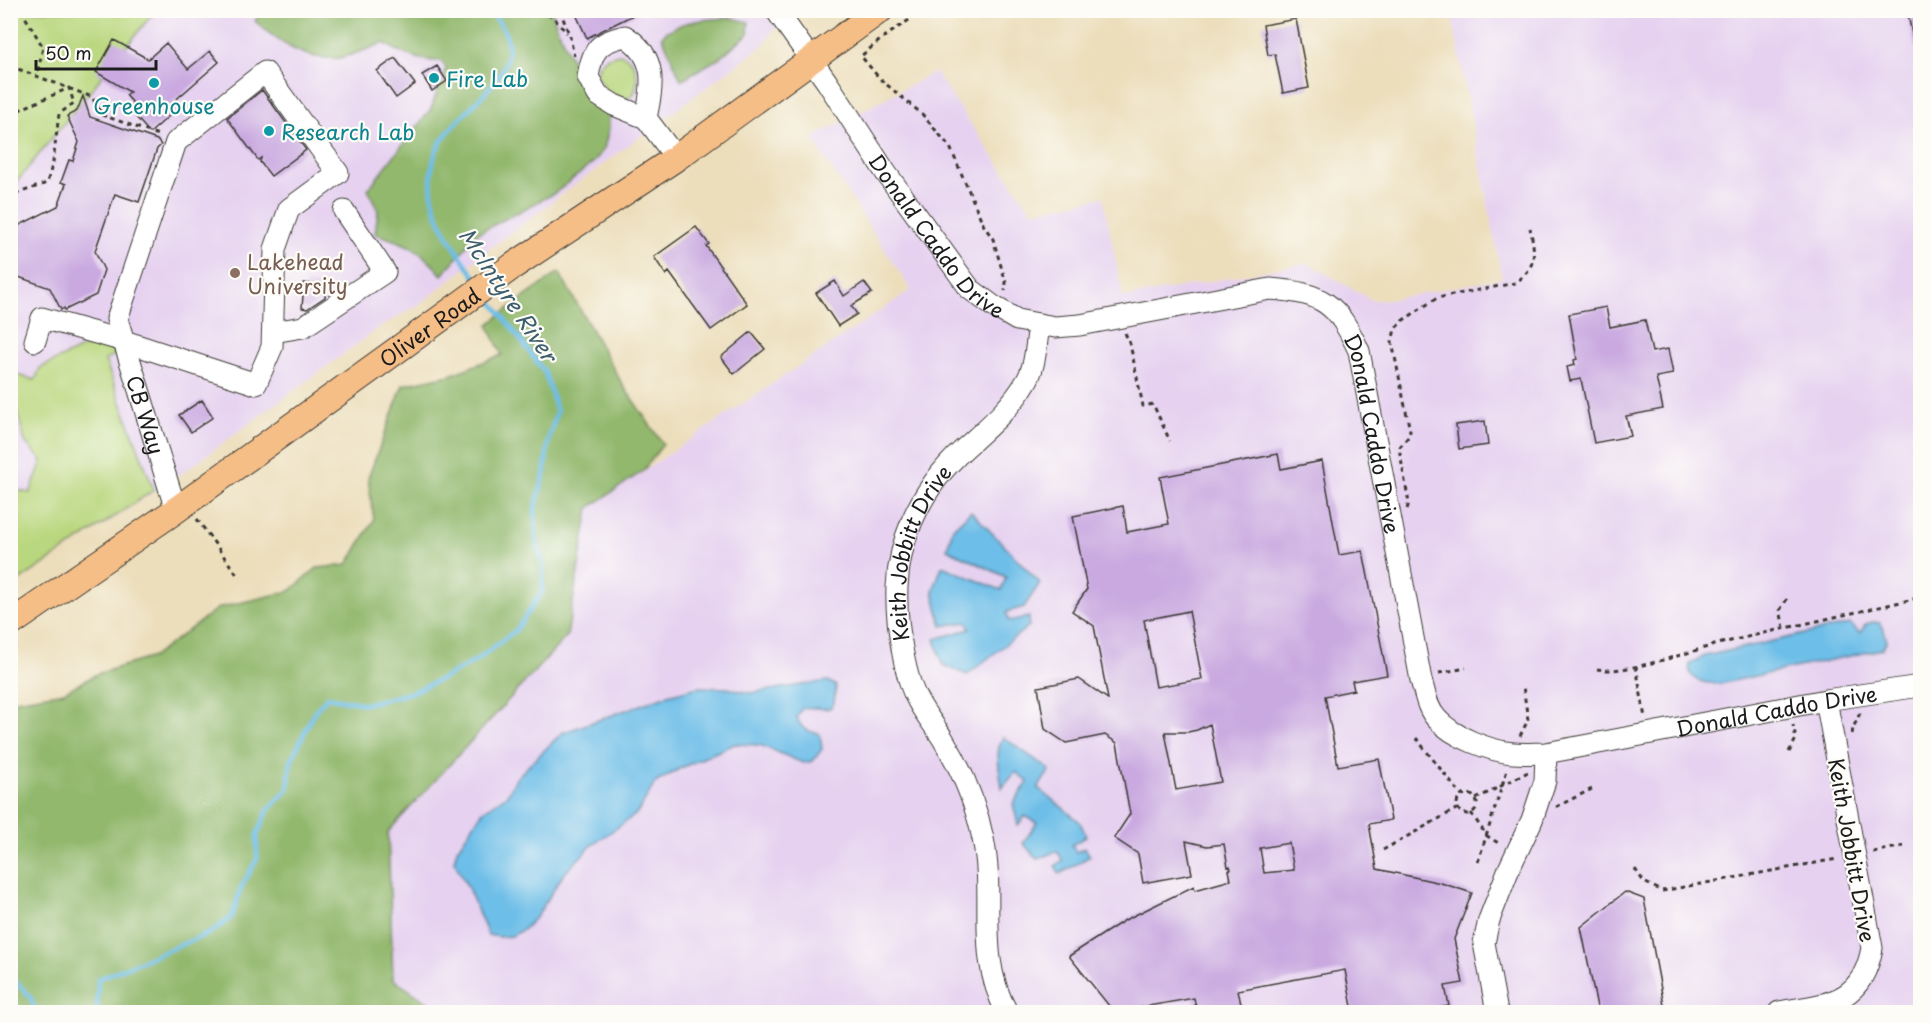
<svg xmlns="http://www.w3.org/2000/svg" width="1931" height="1023" viewBox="0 0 1931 1023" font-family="'Playpen Sans',sans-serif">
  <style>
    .built { fill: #e6d2f0 }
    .green { fill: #b9d77e; stroke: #6a7a4d; stroke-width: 1.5 }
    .forest { fill: #92b86d; stroke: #576a44; stroke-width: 1.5 }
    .water { fill: #6dbee8; stroke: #446d82; stroke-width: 1.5 }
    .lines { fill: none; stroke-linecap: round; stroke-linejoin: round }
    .stream { stroke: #6dbee8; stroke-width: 4.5 }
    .building { fill: #c9a9e0; fill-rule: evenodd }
    .minor-casing { stroke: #3b3934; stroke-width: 23 }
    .major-casing { stroke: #3b3934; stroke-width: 28 }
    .path { stroke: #3b3934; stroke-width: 3; stroke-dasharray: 4.5 4.5; stroke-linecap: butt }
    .minor { stroke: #fff; stroke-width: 21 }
    .major { stroke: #f6be87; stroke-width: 26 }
    .culture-dot { fill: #0f9aa8; stroke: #fdfcf7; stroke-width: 2 }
    .education-dot { fill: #8d6e63; stroke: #fdfcf7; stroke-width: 2 }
    .labels { text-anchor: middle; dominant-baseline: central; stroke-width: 4.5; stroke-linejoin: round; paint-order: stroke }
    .culture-label { font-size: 21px; fill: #0d838f; stroke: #fdfcf7; text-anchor: start }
    .street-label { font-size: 21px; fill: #1c1c1c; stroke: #fdfcf7 }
    .education-label { font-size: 21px; fill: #785e54; stroke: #fdfcf7; text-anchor: start }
    .water-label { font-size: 22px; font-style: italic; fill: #3c5d6e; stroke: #fdfcf7 }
  </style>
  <rect width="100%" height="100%" fill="#fdfcf7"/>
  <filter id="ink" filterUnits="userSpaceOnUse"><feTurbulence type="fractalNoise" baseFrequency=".0167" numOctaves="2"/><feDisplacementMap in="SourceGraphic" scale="12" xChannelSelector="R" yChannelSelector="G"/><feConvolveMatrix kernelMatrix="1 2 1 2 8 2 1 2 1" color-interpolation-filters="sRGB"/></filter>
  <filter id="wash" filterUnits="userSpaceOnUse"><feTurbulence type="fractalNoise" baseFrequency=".008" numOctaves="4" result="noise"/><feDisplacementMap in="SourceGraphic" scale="24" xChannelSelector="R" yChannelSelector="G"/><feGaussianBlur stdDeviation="1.35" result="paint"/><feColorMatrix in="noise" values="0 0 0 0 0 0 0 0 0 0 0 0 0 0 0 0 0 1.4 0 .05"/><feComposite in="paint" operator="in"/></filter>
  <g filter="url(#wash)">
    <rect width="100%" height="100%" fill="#ecdebb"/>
    <path class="built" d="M11,11H788L762,46L498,242L420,304L380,327L185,471L11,587Z
      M1451,11H1920V1012H442L393,979L387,832L567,636L589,508L911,290L812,138L935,72L1032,212L1103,197L1123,298L1307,263L1372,300H1388L1502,278Z"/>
    <path class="green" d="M11,11H155L11,189Z
      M619,54C638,58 641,82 632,97L621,99L605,89L597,76L599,65L608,57Z
      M92,343L104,345L117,354L105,360L154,490L11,586V489L30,493L42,461L25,442L11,387V373L35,380L40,368Z"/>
    <path class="forest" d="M263,10L552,11L558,30L593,106L609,115V128L604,149L594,162L555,193L478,233L442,275C420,249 407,243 375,234L378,211L368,189L431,109L446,68L441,61C420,62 401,53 383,43C369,48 353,56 338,58C304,61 278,42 255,21Z
      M732,18L749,22L748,34L718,59L681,80L662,36C679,19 709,19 732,18Z
      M559,272L624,387L663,444L643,471L589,508L567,636L388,832L393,979L442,1012H11V701L64,692L97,674L153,657L218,608L290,591L317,568L347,565L374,520L368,478L403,385L450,375L502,355L488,325C510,306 536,290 559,272Z"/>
    <path class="water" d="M971,511L1040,583L1024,607L1006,612L1009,621L1029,617V626L967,675L943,665L935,639L970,629L967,622L942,626L933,591L942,566L1001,590L1006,577L947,549L953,528Z
      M1873,622L1880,623L1883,627L1887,640L1882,649L1719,684C1705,683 1686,682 1690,663L1705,656L1850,624L1860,633L1866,624Z
      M828,681L836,686L834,703L830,708C820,710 812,706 802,708L797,717C801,730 808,731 820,734L822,749L813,761L803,763L760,745L734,744L681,768L655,783L640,809L634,816L593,844L563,875L537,916L524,929L512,936L500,937L488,935L468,888L454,861L457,849L483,811L507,795L517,777L562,733L668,695L698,687L727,688L750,693Z
      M1003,737L1050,770L1038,788L1080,822L1086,836L1072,845L1076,852L1085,848L1090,856L1060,874L1055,866L1063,861L1057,851L1037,859L1023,843L1037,823L1025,816L1018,825L1013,804L1028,782L1016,772L1002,788C1000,771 994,752 1003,737Z"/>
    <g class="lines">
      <path class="stream" d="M479,283C461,256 437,227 432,194C430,179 432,158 439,145C463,102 546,64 488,10
        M10,975L31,998L35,1012
        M97,1012L98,979L212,932L232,917L241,888L257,859V835L268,810L288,789L291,761L314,712L327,697L365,704L410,693L444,678L477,660L516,630L542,592L543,565L536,540L535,509L544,476L549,437L557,412L545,373L487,295"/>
    </g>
    <g id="blocks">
      <path class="building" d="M574,10H643L587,38Z
        M1907,10H1920V48H1915Z
        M1296,19L1309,88L1283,93L1275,54L1268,55L1263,25Z
        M114,40L148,59L166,43L188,69L210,51L219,62L164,110L170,115L150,133L128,108L133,103L126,95L130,92L96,72Z
        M395,58L415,84L396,98L377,71Z
        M437,66L447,81L432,91L422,75Z
        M262,90L306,150L271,176L260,162L261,158L258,160L227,118Z
        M83,96L90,117L157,140L161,145L157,149L139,202L115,194L95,251L104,270L96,295L65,310L64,308L61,310L50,288L10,274V222L20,225L58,206L66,184L61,182L69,160L73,161L79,142L67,116L77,111Z
        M696,227L709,244L706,246L747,304L711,330L669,272L666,275L654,257Z
        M835,281L844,296L864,282L872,293L851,306L857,314L838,326L816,293Z
        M304,283L326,286L325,297L307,309L302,308Z
        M1606,307L1610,327L1645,320L1652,352L1668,349L1673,374L1656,377L1663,409L1626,416L1631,436L1594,443L1581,379L1570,381L1567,367L1575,365L1574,360L1577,359L1569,314Z
        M751,332L765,349L734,374L721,357Z
        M202,400L213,417L191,432L179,415Z
        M1485,421L1488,445L1459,449L1456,425Z
        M1278,454L1281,469L1322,461L1339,555L1363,551L1387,675L1352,681L1354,690L1325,696L1338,766L1379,759L1391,820L1369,824L1377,869L1441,883L1472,893L1454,939L1463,983L1445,986L1449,1006L1413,1012H1353L1345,970L1238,990L1243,1012H1197L1194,998L1114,1012L1069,956L1125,920L1194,886L1195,890L1231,880L1229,870L1231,869L1230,866L1228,867L1224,844L1207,846L1186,841L1192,874L1143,883L1138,854L1114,838L1130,814L1117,743L1105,735L1066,743L1045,729L1038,687L1079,679L1108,699L1094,626L1072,611L1087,589L1073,516L1123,506L1127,532L1169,524L1160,477ZM1189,611L1202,679L1156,687L1144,620ZM1210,724L1221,782L1176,790L1165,732H1188L1197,730ZM1289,843L1294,870L1264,873L1260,848Z
        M1625,892L1644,899L1664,1005L1623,1012H1598L1581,927Z"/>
    </g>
  </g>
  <g filter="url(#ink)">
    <use href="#blocks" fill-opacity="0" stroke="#3b3934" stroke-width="1.5"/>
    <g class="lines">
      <defs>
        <g id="minor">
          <path id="s1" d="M776,10L827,82L886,173L970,289L993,306L1017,320L1055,327L1080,325L1270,289C1323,293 1337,303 1359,351L1421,680C1425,693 1427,709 1437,719C1453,737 1490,751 1513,753C1524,754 1535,753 1546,753L1826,700L1920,686"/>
          <path d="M646,118L614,105L598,95L588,77C592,50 598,42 625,36C658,57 653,85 646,118L676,158"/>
          <path d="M273,332L303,327L385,272L344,211"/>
          <path id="s2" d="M35,341L42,318L124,341L256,384L272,347L275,249L289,209L338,173L265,72L176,142L117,319C136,382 156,446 176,510"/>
          <path id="s3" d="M1007,1012C975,955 996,898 983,839C976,804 962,770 943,739C935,726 925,714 918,701C910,687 906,670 903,654C894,607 893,566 912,521C924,493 943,468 965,448C987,428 1011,408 1026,382C1036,366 1036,343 1039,325"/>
          <path d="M1497,1012L1484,943L1489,920L1508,871L1532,820L1545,781L1546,753"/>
          <path d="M1779,1012C1827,1004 1862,1004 1872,948L1826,700"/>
        </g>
        <g id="major">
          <path id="s4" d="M10,624L176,510L513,266L676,158L880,10"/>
        </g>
      </defs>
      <use href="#minor" class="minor-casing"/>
      <use href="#major" class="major-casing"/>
      <path class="path" d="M21,10L43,47L37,76
        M539,10L554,18L567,33
        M560,10L570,37L574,56
        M924,10L884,37L861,56L880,79L922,114L950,147L984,226L993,239L1006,283L1005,291
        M10,66L92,97L102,115L161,136
        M10,114L69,88L74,103L59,114L53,162L47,183L10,196
        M1125,333L1130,344L1143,406L1153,404L1170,441
        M10,337V341
        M1407,509L1409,503L1399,448L1409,436L1410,431L1392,342L1395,329L1402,321L1437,298L1515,283C1538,267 1535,252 1530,228
        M197,519L238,576
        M1784,628L1780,610L1787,599
        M1636,666L1645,718
        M1597,669C1628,675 1692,650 1726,642C1789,627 1854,613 1918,598
        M1439,673L1466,668
        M1852,734L1853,728L1860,713
        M1520,736L1528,720L1523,686
        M1416,738L1462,796
        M1789,752L1796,739L1793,725
        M1457 804a10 10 0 1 1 20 0a10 10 0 1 1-20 0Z
        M1476,799L1528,772
        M1556,807L1592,789
        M1471,813L1487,836L1500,844
        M1383,850L1458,808
        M1873,852L1904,846
        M1478,862L1507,770
        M1635,869L1644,882L1662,891L1837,859"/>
      <use href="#minor" class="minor"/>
      <use href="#major" class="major"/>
    </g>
  </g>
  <g class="culture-dot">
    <circle cx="434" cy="78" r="6"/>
    <circle cx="154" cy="83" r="6"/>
    <circle cx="269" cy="131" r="6"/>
  </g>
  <circle class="education-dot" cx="235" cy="273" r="6"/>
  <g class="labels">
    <g class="culture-label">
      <text x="446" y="78">Fire Lab</text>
      <text x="154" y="105" text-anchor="middle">Greenhouse</text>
      <text x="281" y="131">Research Lab</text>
    </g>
    <g class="street-label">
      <text stroke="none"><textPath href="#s1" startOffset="278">Donald Caddo Drive</textPath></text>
      <text stroke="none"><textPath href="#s4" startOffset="514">Oliver Road</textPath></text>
      <text stroke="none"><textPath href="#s2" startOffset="1014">CB Way</textPath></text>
      <text stroke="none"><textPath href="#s1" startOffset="854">Donald Caddo Drive</textPath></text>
      <text stroke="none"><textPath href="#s3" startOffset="486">Keith Jobbitt Drive</textPath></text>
      <text stroke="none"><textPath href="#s1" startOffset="1500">Donald Caddo Drive</textPath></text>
      <text transform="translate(1853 850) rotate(80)">Keith Jobbitt Drive</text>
    </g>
    <g class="education-label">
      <text x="247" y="261">Lakehead<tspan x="247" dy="24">University</tspan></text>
    </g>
    <g class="water-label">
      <text transform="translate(509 294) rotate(56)">McIntyre River</text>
    </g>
  </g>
  <rect width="1931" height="1023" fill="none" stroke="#fdfcf7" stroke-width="36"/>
  <path d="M36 60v9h120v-9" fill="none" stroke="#1c1c1c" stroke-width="3"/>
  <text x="45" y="60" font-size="18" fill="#1c1c1c" stroke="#fdfcf7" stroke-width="4.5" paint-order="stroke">50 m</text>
</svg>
